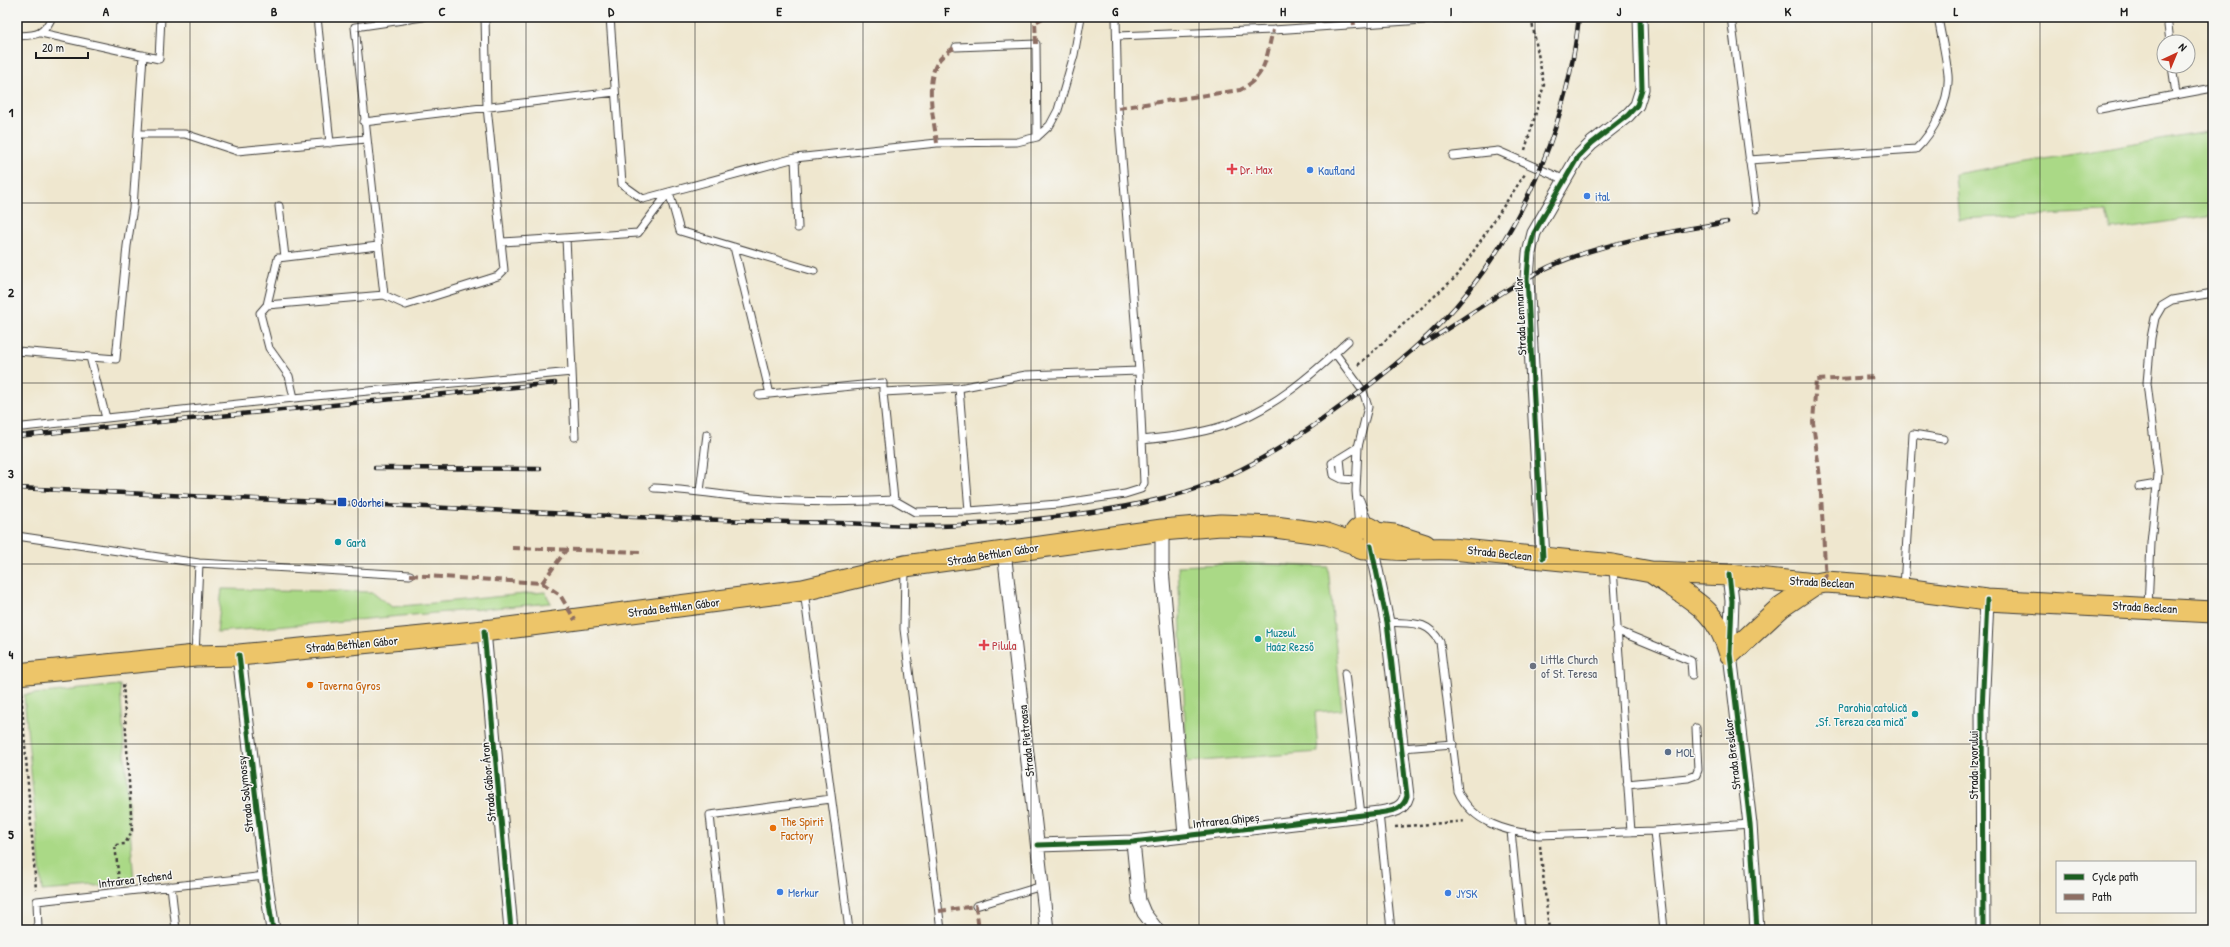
<svg xmlns="http://www.w3.org/2000/svg" width="2230" height="947" viewBox="0 0 2230 947" font-family="'Patrick Hand',sans-serif">
  <style>
    .green { fill: #aad986; stroke: #637a51 }
    .lines { fill: none; stroke-linecap: round; stroke-linejoin: round }
    .lane-casing { stroke: #3c3a37; stroke-width: 9 }
    .street-casing { stroke: #3c3a37; stroke-width: 15 }
    .primary-casing { stroke: #3c3a37; stroke-width: 23 }
    .path { stroke: #3c3a37; stroke-width: 2.5; stroke-dasharray: 3 3; stroke-linecap: butt }
    .lane { stroke: #fff; stroke-width: 7 }
    .street { stroke: #fff; stroke-width: 13 }
    .primary { stroke: #edc569; stroke-width: 21 }
    .rail-casing { stroke: #1c1c1c; stroke-width: 4.5 }
    .rail { stroke: #f6f6f2; stroke-width: 3; stroke-dasharray: 9; stroke-linecap: butt }
    .quiet { stroke: #8d6e63; stroke-width: 4; stroke-dasharray: 8 4; stroke-linecap: butt }
    .cycleway-casing { stroke: #f6f6f2; stroke-width: 8 }
    .cycleway { stroke: #1b5e20; stroke-width: 5 }
    .grid { fill: none; stroke: #1c1c1c; stroke-width: 1; stroke-opacity: 0.55 }
    .health-dot { fill: #e0444e; stroke: #f6f6f2; stroke-width: 1.5 }
    .shop-dot { fill: #3f7fe0; stroke: #f6f6f2; stroke-width: 1.5 }
    .transit-dot { fill: #1a4fb4; stroke: #f6f6f2; stroke-width: 1.5 }
    .culture-dot { fill: #0f9aa8; stroke: #f6f6f2; stroke-width: 1.5 }
    .worship-dot { fill: #6b7280; stroke: #f6f6f2; stroke-width: 1.5 }
    .food-dot { fill: #e8710a; stroke: #f6f6f2; stroke-width: 1.5 }
    .service-dot { fill: #5c6f8a; stroke: #f6f6f2; stroke-width: 1.5 }
    .labels { text-anchor: middle; dominant-baseline: central; stroke-width: 3; stroke-linejoin: round; paint-order: stroke }
    .health-label { font-size: 12px; fill: #be3a42; stroke: #f6f6f2; text-anchor: start }
    .shop-label { font-size: 12px; fill: #366cbe; stroke: #f6f6f2; text-anchor: start }
    .street-label { font-size: 12px; fill: #1c1c1c; stroke: #f6f6f2 }
    .transit-label { font-size: 12px; fill: #164399; stroke: #f6f6f2; text-anchor: start }
    .culture-label { font-size: 12px; fill: #0d838f; stroke: #f6f6f2; text-anchor: start }
    .worship-label { font-size: 12px; fill: #5b616d; stroke: #f6f6f2; text-anchor: start }
    .food-label { font-size: 12px; fill: #c56008; stroke: #f6f6f2; text-anchor: start }
    .service-label { font-size: 12px; fill: #4e5e75; stroke: #f6f6f2; text-anchor: start }
    .neatline { fill: none; stroke: #1c1c1c; stroke-width: 1.5 }
    .grid-label { font-size: 13px; text-anchor: middle; font-weight: bold; fill: #1c1c1c }
  </style>
  <rect width="100%" height="100%" fill="#f6f6f2"/>
  <filter id="ink" filterUnits="userSpaceOnUse"><feTurbulence type="fractalNoise" baseFrequency=".025" numOctaves="2"/><feDisplacementMap in="SourceGraphic" scale="8" xChannelSelector="R" yChannelSelector="G"/><feConvolveMatrix kernelMatrix="1 2 1 2 8 2 1 2 1" color-interpolation-filters="sRGB"/></filter>
  <filter id="wash" filterUnits="userSpaceOnUse"><feTurbulence type="fractalNoise" baseFrequency=".012" numOctaves="4" result="noise"/><feDisplacementMap in="SourceGraphic" scale="16" xChannelSelector="R" yChannelSelector="G"/><feGaussianBlur stdDeviation="0.9" result="paint"/><feColorMatrix in="noise" values="0 0 0 0 0 0 0 0 0 0 0 0 0 0 0 0 0 1.4 0 .05"/><feComposite in="paint" operator="in"/></filter>
  <g filter="url(#wash)">
    <rect width="100%" height="100%" fill="#efe7cf"/>
    <path class="green" d="M2213,131V215L2111,230L2106,212L1959,219L1955,174Z
      M1242,563L1328,567L1342,710L1315,712L1318,752L1187,762L1178,566Z
      M222,589L373,592L392,607L545,592L551,603L217,632Z
      M120,685L134,884L42,891L24,695Z"/>
  </g>
  <g filter="url(#ink)">
    <g class="lines">
      <defs>
        <path id="lane" d="M317,17L330,143
          M610,17L622,184L643,199L795,158
          M1731,17L1756,209
          M2167,17L2170,42
          M41,33L159,59L161,17
          M17,36C36,35 43,36 52,17
          M1117,36L1273,30L1468,17
          M956,47L1036,44L1037,137
          M2172,66L2176,94
          M2100,109L2213,88
          M364,122L615,92
          M138,134H185L237,151L366,139
          M1453,156L1498,151L1565,180
          M1749,160L1916,149C1934,132 1950,100 1948,75C1946,55 1941,36 1938,17
          M669,192L680,231L814,271
          M279,206L285,257
          M798,228L795,158L937,143L1017,142L1037,137L1050,125L1058,110L1074,55L1081,17
          M566,238L575,437
          M502,242L638,233L669,192
          M734,247L770,394
          M384,295L406,305L498,276L504,270L487,107L485,17
          M267,305L278,258L378,246
          M17,351L116,359L127,246L133,208L143,55
          M1335,353L1363,391L1368,407L1358,447L1356,491L1359,528
          M90,357L106,418
          M759,395L883,383V392
          M294,398L289,376L269,348L260,313L267,305L384,295L355,27L423,17
          M23,427L294,398L572,372
          M1142,440C1171,437 1198,434 1226,425C1272,410 1313,374 1348,341
          M1340,458L1342,479
          M1356,480L1342,479L1334,475L1332,463L1358,447
          M2139,487L2157,484
          M654,488C691,490 727,496 764,499C807,503 851,502 894,500L883,392L959,388
          M700,491L707,434
          M894,500L915,512L969,511L1058,504L1125,494L1141,489L1144,483L1139,371L1118,108L1116,17
          M1360,500L1370,528
          M969,511L959,388L1026,375L1139,371
          M17,536L199,563L410,575
          M905,568L904,629L941,930
          M1613,568L1631,832
          M1904,587L1913,434L1943,439
          M804,591L849,930
          M2148,607L2151,543L2158,475L2147,383L2151,338L2155,318L2162,306L2172,300L2213,293
          M1387,622C1411,624 1427,619 1440,642L1458,791C1472,823 1507,832 1539,835L1654,831
          M1616,630L1691,661L1692,675
          M195,655L199,563
          M1345,673L1361,815
          M1402,748L1453,744
          M1627,784L1688,778L1696,775L1698,770L1696,728
          M1379,813L1391,930
          M1511,831L1521,930
          M171,886L176,930
          M976,906L1042,886
          M38,930L37,901L265,876
          M722,930L710,815L831,799
          M1664,930L1654,831L1750,824"/>
        <path id="street" d="M1162,530V569L1185,835
          M1004,551L1047,930
          M1543,558L1527,278L1529,253L1534,233L1578,157L1592,143L1628,115L1637,105L1642,89L1640,17
          M1729,575L1732,601L1730,654L1750,824L1757,930
          M484,631L511,930
          M239,655L265,876L273,930
          M1133,842L1139,901L1144,913L1157,930
          M1038,845L1133,842L1379,813C1393,811 1403,810 1407,796L1387,622L1371,546
          M1983,930L1982,711L1987,600"/>
        <path id="primary" d="M1354 538a11 11 0 1 1 22 0a11 11 0 1 1-22 0Z
          M1375,533L1394,535L1425,545
          M1373,546C1401,553 1424,547 1452,549L1613,565L1651,572L1729,575L1815,584L1826,582L1881,586L1987,600L2213,612
          M1651,572C1688,598 1717,607 1730,654L1781,607L1815,584
          M17,674L195,656L239,655L484,631L803,590L905,566L1162,530L1221,525L1275,527L1327,534L1356,544"/>
      </defs>
      <use href="#lane" class="lane-casing"/>
      <use href="#street" class="street-casing"/>
      <use href="#primary" class="primary-casing"/>
      <path class="path" d="M1525,150L1544,85L1531,17
        M1358,365L1457,276L1525,174
        M21,692L36,890
        M1395,827L1466,821
        M1540,846L1549,930
        M119,880L115,845L125,844L132,831L123,682"/>
      <use href="#lane" class="lane"/>
      <use href="#street" class="street"/>
      <use href="#primary" class="primary"/>
      <defs>
        <path id="rail" d="M1423,344C1470,316 1521,275 1573,257C1622,239 1676,231 1727,222
          M17,436L555,383
          M375,468L540,469
          M17,488C215,497 414,506 612,516C688,519 764,522 841,523C880,524 920,528 960,525C1034,521 1114,513 1186,492C1238,476 1286,446 1330,414C1377,381 1432,338 1467,293C1530,214 1568,117 1579,17"/>
      </defs>
      <use href="#rail" class="rail-casing"/>
      <use href="#rail" class="rail"/>
      <path class="quiet" d="M1353,17L1354,25
        M1036,44L1035,22L1045,17
        M1118,108L1240,90C1267,76 1266,57 1273,30
        M937,143C934,120 922,74 943,56C946,52 951,50 956,47
        M512,548L644,552
        M410,575L542,583L560,595L575,620
        M1826,582L1820,478L1813,422L1816,380L1876,377
        M542,583L566,550
        M17,855L19,869
        M939,911L976,906L979,930"/>
      <defs>
        <path id="cycleway" d="M1543,558L1527,278L1529,253L1534,233L1578,157L1592,143L1628,115L1637,105L1642,89L1640,17
          M1729,575L1732,601L1730,654L1750,824L1757,930
          M484,631L511,930
          M239,655L265,876L273,930
          M1038,845L1133,842L1379,813C1393,811 1403,810 1407,796L1387,622L1371,546
          M1983,930L1982,711L1987,600"/>
      </defs>
      <use href="#cycleway" class="cycleway-casing"/>
      <use href="#cycleway" class="cycleway"/>
    </g>
  </g>
  <path class="grid" d="M190,17V930M358,17V930M526,17V930M695,17V930M863,17V930M1031,17V930M1199,17V930M1367,17V930M1535,17V930M1704,17V930M1872,17V930M2040,17V930M17,203H2213M17,383H2213M17,564H2213M17,744H2213"/>
  <g class="health-dot">
    <path d="M1230 163h4v4h4v4h-4v4h-4v-4h-4v-4h4z"/>
    <path d="M982 639h4v4h4v4h-4v4h-4v-4h-4v-4h4z"/>
  </g>
  <g class="shop-dot">
    <circle cx="1310" cy="170" r="4"/>
    <circle cx="1587" cy="196" r="4"/>
    <circle cx="780" cy="892" r="4"/>
    <circle cx="1448" cy="893" r="4"/>
  </g>
  <rect class="transit-dot" x="337" y="497" width="10" height="10" rx="2"/>
  <g class="culture-dot">
    <circle cx="338" cy="542" r="4"/>
    <circle cx="1258" cy="639" r="4"/>
    <circle cx="1915" cy="714" r="4"/>
  </g>
  <circle class="worship-dot" cx="1533" cy="666" r="4"/>
  <g class="food-dot">
    <circle cx="310" cy="685" r="4"/>
    <circle cx="773" cy="828" r="4"/>
  </g>
  <circle class="service-dot" cx="1668" cy="752" r="4"/>
  <g class="labels">
    <g class="health-label">
      <text x="1240" y="169">Dr. Max</text>
      <text x="992" y="645">Pilula</text>
    </g>
    <g class="shop-label">
      <text x="1318" y="170">Kaufland</text>
      <text x="1595" y="196">ital</text>
      <text x="788" y="892">Merkur</text>
      <text x="1456" y="893">JYSK</text>
    </g>
    <g class="street-label">
      <text transform="translate(1520 316) rotate(-93)">Strada Lemnarilor</text>
      <text transform="translate(1500 553) rotate(6)">Strada Beclean</text>
      <text transform="translate(993 554) rotate(-9)">Strada Bethlen Gábor</text>
      <text transform="translate(1822 582) rotate(3)">Strada Beclean</text>
      <text transform="translate(674 607) rotate(-7)">Strada Bethlen Gábor</text>
      <text transform="translate(2145 607) rotate(3)">Strada Beclean</text>
      <text transform="translate(352 644) rotate(-5)">Strada Bethlen Gábor</text>
      <text transform="translate(1026 741) rotate(-96)">Strada Pietroasa</text>
      <text transform="translate(1732 754) rotate(-97)">Strada Breslelor</text>
      <text transform="translate(1973 765) rotate(-90)">Strada Izvorului</text>
      <text transform="translate(488 782) rotate(-95)">Strada Gábor Áron</text>
      <text transform="translate(245 794) rotate(-96)">Strada Solymossy</text>
      <text transform="translate(1226 820) rotate(-6)">Intrarea Ghipeș</text>
      <text transform="translate(135 879) rotate(-7)">Intrarea Țechend</text>
    </g>
    <g class="transit-label">
      <text x="351" y="502">Odorhei</text>
    </g>
    <g class="culture-label">
      <text x="346" y="542">Gară</text>
      <text x="1266" y="632">Muzeul<tspan x="1266" dy="14">Haáz Rezső</tspan></text>
      <text x="1907" y="707" text-anchor="end">Parohia catolică<tspan x="1907" dy="14">„Sf. Tereza cea mică”</tspan></text>
    </g>
    <g class="worship-label">
      <text x="1541" y="659">Little Church<tspan x="1541" dy="14">of St. Teresa</tspan></text>
    </g>
    <g class="food-label">
      <text x="318" y="685">Taverna Gyros</text>
      <text x="781" y="821">The Spirit<tspan x="781" dy="14">Factory</tspan></text>
    </g>
    <g class="service-label">
      <text x="1676" y="752">MOL</text>
    </g>
  </g>
  <rect width="2230" height="947" fill="none" stroke="#f6f6f2" stroke-width="44"/>
  <rect x="2056" y="861" width="140" height="52" fill="#f6f6f2" stroke="#9f9f9c"/>
  <rect x="2064" y="874" width="20" height="6" fill="#1b5e20" stroke="#9f9f9c"/>
  <text x="2092" y="881" font-size="12" fill="#1c1c1c">Cycle path</text>
  <rect x="2064" y="894" width="20" height="6" fill="#8d6e63" stroke="#9f9f9c"/>
  <text x="2092" y="901" font-size="12" fill="#1c1c1c">Path</text>
  <g transform="translate(2176 54) rotate(44)"><circle r="19" fill="#f6f6f2" stroke="#9f9f9c"/>
  <path d="M0-3L7 15L0 10L-7 15Z" fill="#c8321e"/>
  <text y="-6" font-size="11" font-weight="bold" text-anchor="middle" fill="#1c1c1c">N</text>
  </g>
  <path d="M36 52v6h52v-6" fill="none" stroke="#1c1c1c" stroke-width="2"/>
  <text x="42" y="52" font-size="12" fill="#1c1c1c" stroke="#f6f6f2" stroke-width="3" paint-order="stroke">20 m</text>
  <rect x="22" y="22" width="2186" height="903" class="neatline"/>
  <g class="grid-label">
    <text x="106" y="16">A</text>
    <text x="274" y="16">B</text>
    <text x="442" y="16">C</text>
    <text x="611" y="16">D</text>
    <text x="779" y="16">E</text>
    <text x="947" y="16">F</text>
    <text x="1115" y="16">G</text>
    <text x="1283" y="16">H</text>
    <text x="1451" y="16">I</text>
    <text x="1619" y="16">J</text>
    <text x="1788" y="16">K</text>
    <text x="1956" y="16">L</text>
    <text x="2124" y="16">M</text>
    <text x="11" y="117">1</text>
    <text x="11" y="297">2</text>
    <text x="11" y="478">3</text>
    <text x="11" y="659">4</text>
    <text x="11" y="839">5</text>
  </g>
</svg>
